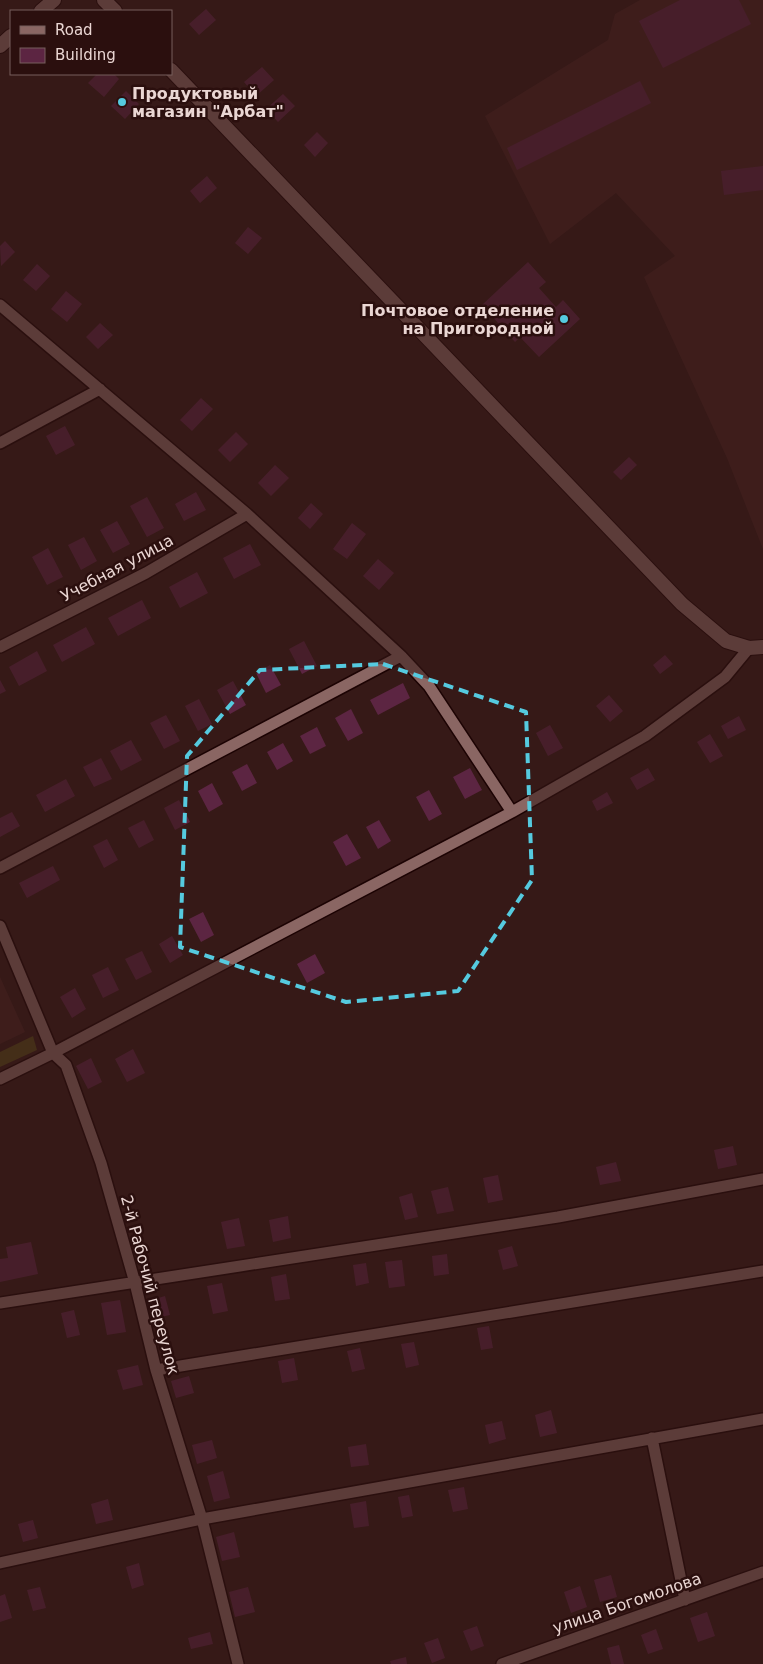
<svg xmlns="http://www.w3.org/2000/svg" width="763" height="1664" viewBox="0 0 763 1664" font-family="'DejaVu Sans',sans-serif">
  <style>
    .built { fill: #472321 }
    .green { fill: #54471a }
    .building { fill: #5c2542 }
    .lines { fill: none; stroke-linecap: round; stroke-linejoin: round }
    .minor-casing { stroke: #1c0303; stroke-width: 14 }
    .tertiary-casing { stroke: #1c0303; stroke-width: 16 }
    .minor { stroke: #8a6663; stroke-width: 11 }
    .tertiary { stroke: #8a6663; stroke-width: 14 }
    .marked { fill: none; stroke: #55cadf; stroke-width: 4; stroke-dasharray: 10 6; stroke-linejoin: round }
    .poi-dot { fill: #55cadf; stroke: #2b0f0e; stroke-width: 2 }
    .labels { text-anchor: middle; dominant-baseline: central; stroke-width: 5; stroke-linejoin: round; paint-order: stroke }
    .poi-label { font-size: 16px; font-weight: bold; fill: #ead6d3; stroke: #2b0f0e; text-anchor: start }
    .street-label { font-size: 16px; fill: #ead6d3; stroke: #2b0f0e }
  </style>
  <rect width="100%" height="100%" fill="#361917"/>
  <path class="built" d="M640,0H763V549L727,458L644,277L675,256L616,193L550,244L485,116L608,40L615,14Z
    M0,977L25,1032L0,1044Z"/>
  <path class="green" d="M33,1036L37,1050L0,1067V1052Z"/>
  <path class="building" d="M680,0H739L751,24L663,68L639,21Z
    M206,9L216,20L199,35L189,24Z
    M262,67L274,80L256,96L244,82Z
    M97,74H114L119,79L104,97L88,83Z
    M640,81L651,103L517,170L507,148Z
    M126,91L139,104L125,119L111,106Z
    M283,94L295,106L278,122L266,109Z
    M317,132L328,143L315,157L304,145Z
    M763,166V190L724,195L721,171Z
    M207,176L217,188L200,203L190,191Z
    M248,227L262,238L248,254L235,243Z
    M5,241L15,252L1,266L0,246Z
    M528,262L546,282L539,288L556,307L563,300L580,319L539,357L520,337L515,342L482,305Z
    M37,264L50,276L36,291L23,280Z
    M66,291L82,304L67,322L51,309Z
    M100,323L113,335L98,349L86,337Z
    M201,398L213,409L192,431L180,420Z
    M65,426L75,445L56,455L46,436Z
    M236,432L248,444L230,462L218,450Z
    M629,457L637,465L621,480L613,472Z
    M275,465L289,478L271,496L258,483Z
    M196,492L206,510L184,521L175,504Z
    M147,497L164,528L147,537L130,506Z
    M311,503L323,514L310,529L298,518Z
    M117,521L130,544L113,553L100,530Z
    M352,523L366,534L347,559L333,549Z
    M84,537L97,561L81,570L68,545Z
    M250,544L261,565L234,579L223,558Z
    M48,548L63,577L47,585L32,557Z
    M378,559L394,573L379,590L363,576Z
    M197,572L208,593L180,608L169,587Z
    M142,600L151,618L118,636L108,618Z
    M86,627L95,644L62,662L53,645Z
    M304,641L317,666L302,674L289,649Z
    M37,651L47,671L19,686L9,667Z
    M665,655L673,664L660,674L653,665Z
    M270,665L281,685L266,693L256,673Z
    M0,680L6,691L0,694Z
    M233,681L246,705L230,714L217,690Z
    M403,683L410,698L378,715L370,700Z
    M609,695L623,711L610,722L596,706Z
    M199,699L212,724L198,731L185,706Z
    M351,709L363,733L348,741L335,718Z
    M166,715L180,741L164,749L150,723Z
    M739,716L746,730L728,739L721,726Z
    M550,725L563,748L548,756L536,733Z
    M317,727L326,746L310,754L300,736Z
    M710,734L723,756L710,763L697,742Z
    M131,740L142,760L121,771L110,751Z
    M283,743L293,761L277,770L267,752Z
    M101,758L112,779L94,787L83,767Z
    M247,764L257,783L242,791L232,772Z
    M470,768L482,790L465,799L453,777Z
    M648,768L655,780L637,790L630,778Z
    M66,779L75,796L45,812L36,795Z
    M212,783L223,804L209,812L198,791Z
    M429,790L442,814L429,821L416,797Z
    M607,792L613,803L597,811L592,801Z
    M179,800L190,822L175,830L164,808Z
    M12,812L20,826L0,837V818Z
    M144,820L154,840L139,848L128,828Z
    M379,820L391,841L378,849L366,827Z
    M347,834L361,858L346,866L333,842Z
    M107,839L118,860L104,868L93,846Z
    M53,866L60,880L27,898L19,883Z
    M203,912L214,935L201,942L189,919Z
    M172,936L183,955L170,963L159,944Z
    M142,951L152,972L136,980L125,959Z
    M315,954L325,973L307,983L297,964Z
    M108,967L119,990L103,998L92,975Z
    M75,988L86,1009L72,1018L60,997Z
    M133,1049L145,1073L127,1082L115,1059Z
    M91,1058L102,1082L88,1089L76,1066Z
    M733,1146L737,1165L718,1169L714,1150Z
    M616,1162L621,1181L600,1185L596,1167Z
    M498,1175L503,1200L488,1203L483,1178Z
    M448,1187L454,1211L437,1214L431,1191Z
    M412,1193L418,1217L405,1220L399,1197Z
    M288,1216L291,1238L273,1242L269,1220Z
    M239,1218L245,1246L227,1249L221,1222Z
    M31,1242L38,1274L0,1282V1259L8,1258L6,1247Z
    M512,1246L518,1266L503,1270L498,1250Z
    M447,1254L449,1274L434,1276L432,1256Z
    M402,1260L405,1286L389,1288L385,1262Z
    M366,1263L369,1283L356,1286L353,1265Z
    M286,1274L290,1299L275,1301L271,1277Z
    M222,1283L228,1311L213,1314L207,1286Z
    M165,1296L170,1315L156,1318L152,1300Z
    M120,1300L126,1332L107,1335L101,1303Z
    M74,1310L80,1335L67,1338L61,1313Z
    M489,1326L493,1348L481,1350L477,1328Z
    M414,1342L419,1365L406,1368L401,1344Z
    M360,1348L365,1369L352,1372L347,1351Z
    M294,1358L298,1380L282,1383L278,1361Z
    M138,1365L143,1385L123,1390L117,1370Z
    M189,1376L194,1393L176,1398L171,1381Z
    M551,1410L557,1433L540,1437L535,1415Z
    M502,1421L506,1439L489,1444L485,1425Z
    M212,1440L217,1458L197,1464L192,1445Z
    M366,1444L369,1465L351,1467L348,1447Z
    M223,1471L230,1498L214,1502L207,1476Z
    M464,1487L468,1509L453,1512L448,1490Z
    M409,1495L413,1516L402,1518L398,1497Z
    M108,1499L113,1520L96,1524L91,1504Z
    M366,1501L369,1526L354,1528L350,1504Z
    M33,1520L38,1538L23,1542L18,1524Z
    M234,1532L240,1557L222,1561L216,1537Z
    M139,1563L144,1585L132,1589L126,1567Z
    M611,1575L617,1597L600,1602L594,1580Z
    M580,1586L587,1607L571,1613L564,1592Z
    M40,1587L46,1608L33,1611L27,1590Z
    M248,1587L255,1612L235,1617L229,1592Z
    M5,1594L12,1618L0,1622V1596Z
    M707,1612L715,1636L698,1642L690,1618Z
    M477,1626L484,1646L471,1651L463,1631Z
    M656,1629L663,1649L648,1654L641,1635Z
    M210,1632L213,1644L191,1649L188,1638Z
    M438,1638L445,1658L432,1663L424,1643Z
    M619,1645L624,1664H611L607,1648Z
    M406,1657L407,1664H391L390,1661Z"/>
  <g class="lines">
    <defs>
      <path id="minor" d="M0,305L247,514L401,656L429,686L512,812
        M0,443L100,389
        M0,647L146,573L247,514
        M0,868L401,656
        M0,926L53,1053L66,1065L101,1163L135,1283L156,1370L202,1519L238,1664
        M0,1079L53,1053L512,812L645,736L725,677L749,648
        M0,1303L558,1217L763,1179
        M156,1370L763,1271
        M652,1438L685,1600
        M0,1563L202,1519L763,1419
        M502,1664L763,1572"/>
      <path id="tertiary" d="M104,0L115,11
        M41,11L54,0
        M0,46L11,36
        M171,70L682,604L726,641L749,648L763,647"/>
    </defs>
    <use href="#minor" class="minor-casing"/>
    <use href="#tertiary" class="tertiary-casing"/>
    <use href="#minor" class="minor"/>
    <use href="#tertiary" class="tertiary"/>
  </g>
  <path d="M0 0H763V1664H0ZM383,664L526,712L532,880L458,991L346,1002L180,947L187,756L260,670Z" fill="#361917" fill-opacity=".55" fill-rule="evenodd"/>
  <path class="marked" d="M383,664L526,712L532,880L458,991L346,1002L180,947L187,756L260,670Z"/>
  <g class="poi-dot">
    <circle cx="122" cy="102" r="5"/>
    <circle cx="564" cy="319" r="5"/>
  </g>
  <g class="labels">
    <g class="poi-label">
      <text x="132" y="93">Продуктовый<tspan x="132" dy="18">магазин "Арбат"</tspan></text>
      <text x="554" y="310" text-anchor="end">Почтовое отделение<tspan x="554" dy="18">на Пригородной</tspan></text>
    </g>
    <g class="street-label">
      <text transform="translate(117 568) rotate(-28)">Учебная улица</text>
      <text transform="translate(150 1285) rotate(75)">2-й Рабочий переулок</text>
      <text transform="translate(627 1603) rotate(-19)">улица Богомолова</text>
    </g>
  </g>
  <rect x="10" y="10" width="162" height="65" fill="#2b0f0e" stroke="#775f5d"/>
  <rect x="20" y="26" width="25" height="8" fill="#8a6663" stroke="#775f5d"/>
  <text x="55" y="35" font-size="15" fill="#ead6d3">Road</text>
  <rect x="20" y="48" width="25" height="15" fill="#5c2542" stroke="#775f5d"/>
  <text x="55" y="60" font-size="15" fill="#ead6d3">Building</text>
</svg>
